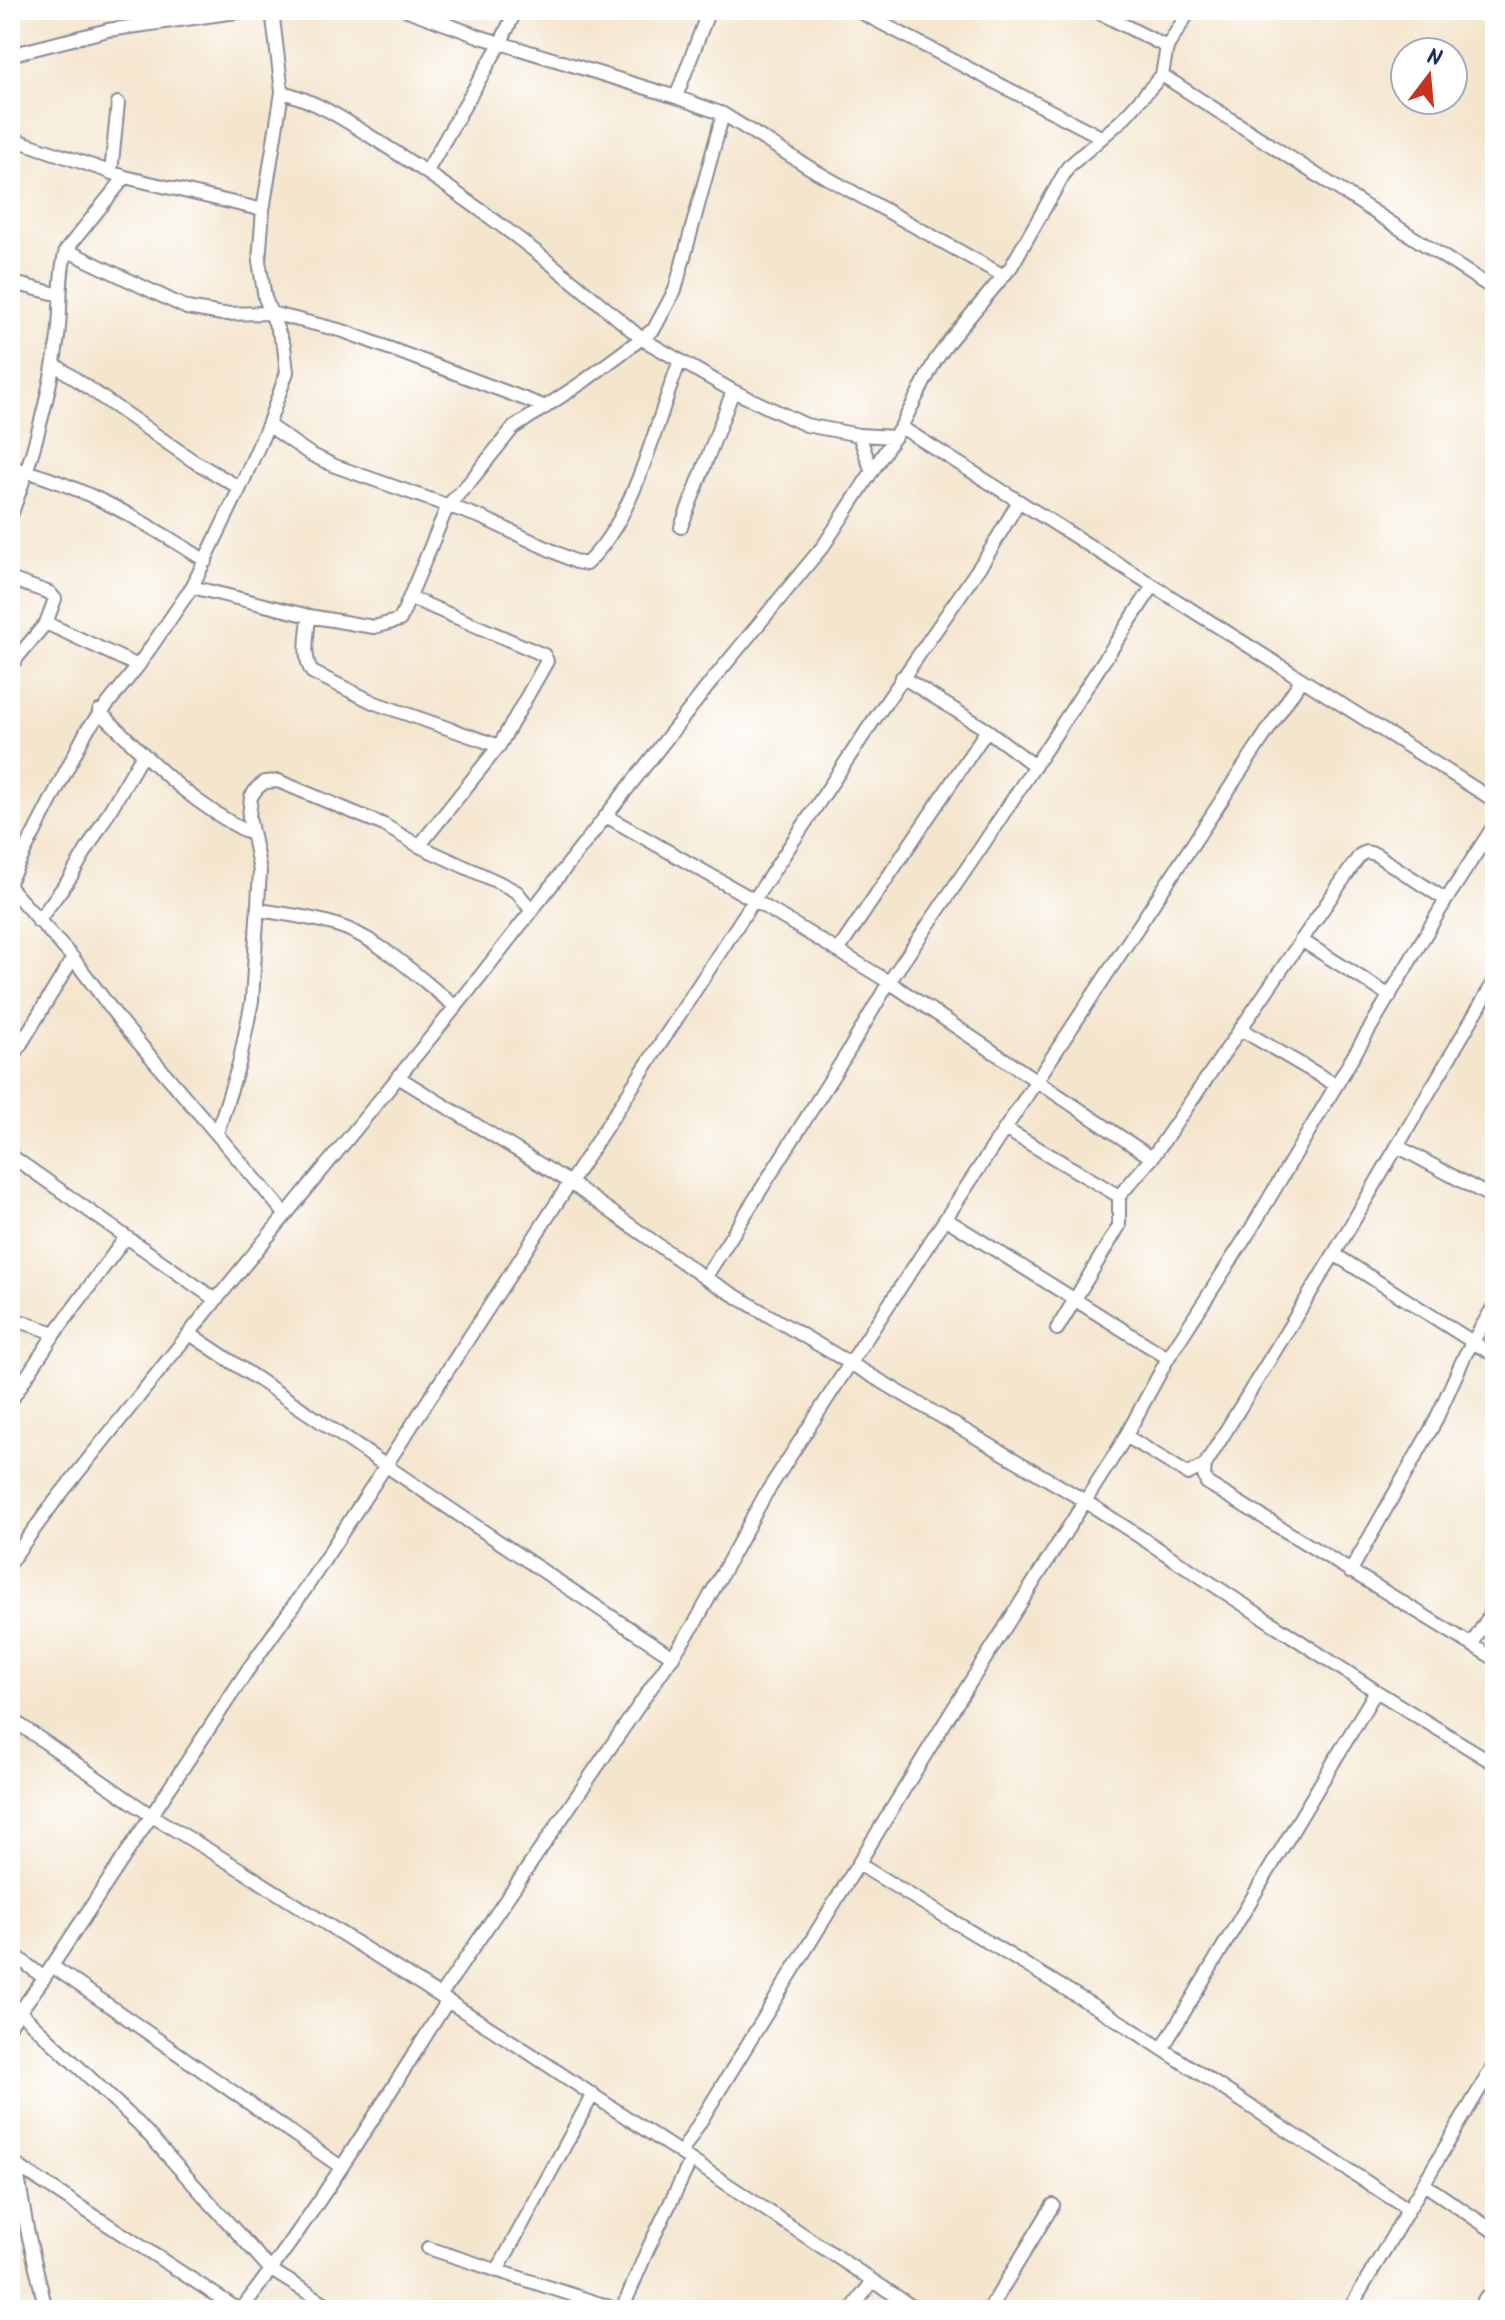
<svg xmlns="http://www.w3.org/2000/svg" width="1505" height="2320" viewBox="0 0 1505 2320" font-family="Kalam,sans-serif">
  <style>
    .lines { fill: none; stroke-linecap: round; stroke-linejoin: round }
    .street-casing { stroke: #888a96; stroke-width: 16 }
    .street { stroke: #fff; stroke-width: 12 }
  </style>
  <rect width="100%" height="100%" fill="#fff"/>
  <filter id="ink" filterUnits="userSpaceOnUse"><feTurbulence type="fractalNoise" baseFrequency=".0125" numOctaves="2"/><feDisplacementMap in="SourceGraphic" scale="16" xChannelSelector="R" yChannelSelector="G"/><feConvolveMatrix kernelMatrix="1 2 1 2 8 2 1 2 1" color-interpolation-filters="sRGB"/></filter>
  <filter id="wash" filterUnits="userSpaceOnUse"><feTurbulence type="fractalNoise" baseFrequency=".006" numOctaves="4" result="noise"/><feDisplacementMap in="SourceGraphic" scale="32" xChannelSelector="R" yChannelSelector="G"/><feGaussianBlur stdDeviation="1.8" result="paint"/><feColorMatrix in="noise" values="0 0 0 0 0 0 0 0 0 0 0 0 0 0 0 0 0 1.4 0 .05"/><feComposite in="paint" operator="in"/></filter>
  <g filter="url(#wash)">
    <rect width="100%" height="100%" fill="#f4e5cd"/>
  </g>
  <g filter="url(#ink)">
    <g class="lines">
      <defs>
        <path id="street" d="M407,10L481,37L676,97L723,114L815,171L1004,276
          M856,10L1101,137
          M1094,10L1167,47
          M10,55L108,30L250,10
          M1162,75L1495,290
          M282,92C320,102 351,124 384,145C476,202 560,269 642,339L733,391L806,425L859,435L895,437
          M676,97L709,10
          M10,138L125,177L263,210
          M427,171L501,42L516,10
          M111,173L118,103
          M66,250L187,308L222,314L271,313L343,331L546,407
          M10,282L60,295
          M54,364L192,460L240,488
          M268,425L310,454L335,466L483,518L576,562L586,564C637,516 654,425 680,361
          M901,427L1495,801
          M859,435L872,472
          M10,467C83,485 143,521 206,561
          M10,518C32,460 49,399 58,337C62,308 58,279 66,250L125,177
          M681,527L733,391
          M10,579L50,593L55,599L46,623L10,666
          M192,587L309,616L361,625L374,627L400,620L448,505L468,484L513,428L583,382L654,329L675,290L723,114
          M411,598L544,655L547,661L499,746L419,846
          M309,616C308,634 302,656 312,672L375,703L499,746
          M46,623L138,666
          M902,677L987,730L1035,766
          M99,711C152,762 187,801 253,835
          M606,816L754,900L889,982L1152,1158
          M10,880L87,730L138,666L192,587L240,488L268,425L287,372L284,346L265,298L259,261L263,210L282,92L272,10
          M10,888L73,958L121,1022L286,1215
          M259,910C284,914 309,917 333,924C379,937 419,978 456,1007
          M38,921L70,878L143,754
          M1301,940L1390,996
          M838,951L987,730
          M1242,1030L1336,1085
          M10,1062L73,958
          M398,1077L569,1182L705,1278L1085,1501L1376,1691L1495,1764
          M1005,1129L1119,1196
          M217,1133L239,1064L252,1001L260,871L249,817L251,797L257,788L265,782L278,781L384,825L419,846L500,883L517,892L532,911
          M1397,1146L1495,1199
          M10,1155L216,1300
          M946,1219L1168,1358
          M1334,1254L1495,1356
          M705,1278L848,1052L889,982L980,849L1153,586
          M10,1318L55,1333
          M1057,1329L1119,1226V1196L1152,1158L1360,855L1366,852L1375,854L1446,900
          M190,1334C351,1441 510,1551 673,1657
          M10,1402L55,1333L126,1237
          M1126,1436L1188,1474L1205,1465L1204,1475L1207,1483L1495,1659
          M1205,1465L1334,1254L1495,980
          M10,1562L55,1501L216,1300L467,993L715,677L824,545L901,427L935,361L950,340L1011,267L1068,167L1122,120L1162,75L1167,47L1190,10
          M1350,1572L1434,1424L1465,1355L1495,1304
          M1472,1644L1495,1607
          M10,1718L152,1816L243,1871L528,2052L917,2310
          M860,1865L1127,2026L1408,2209
          M10,1951L44,1978
          M52,1966L341,2167
          M440,1996L694,1625L765,1495L851,1362L1301,680
          M20,2012L139,2124L271,2270L336,2310
          M10,2025L44,1978L247,1671L306,1588L754,900L867,730L987,556L1019,501
          M1162,2049L1376,1691
          M681,2153L952,1711L1122,1443L1168,1358L1251,1229L1446,900L1495,824
          M10,2161L239,2310
          M16,2165L27,2229L46,2310
          M1424,2184L1495,2232
          M428,2248L619,2310
          M497,2271L593,2094
          M241,2310C316,2212 381,2106 447,2002
          M622,2310L647,2251L691,2160
          M851,2310L873,2281
          M989,2310L1053,2205
          M1349,2310L1495,2063
          M1478,2310L1486,2297"/>
      </defs>
      <use href="#street" class="street-casing"/>
      <use href="#street" class="street"/>
    </g>
  </g>
  <rect width="1505" height="2320" fill="none" stroke="#fff" stroke-width="40"/>
  <g transform="translate(1429 76) rotate(16)"><circle r="38" fill="#ffffff" stroke="#a4acbf" stroke-width="2"/>
  <path d="M0-6L14 30L0 20L-14 30Z" fill="#c8321e"/>
  <text y="-12" font-size="22" font-weight="bold" text-anchor="middle" fill="#1b2f5e">N</text>
  </g>
</svg>
